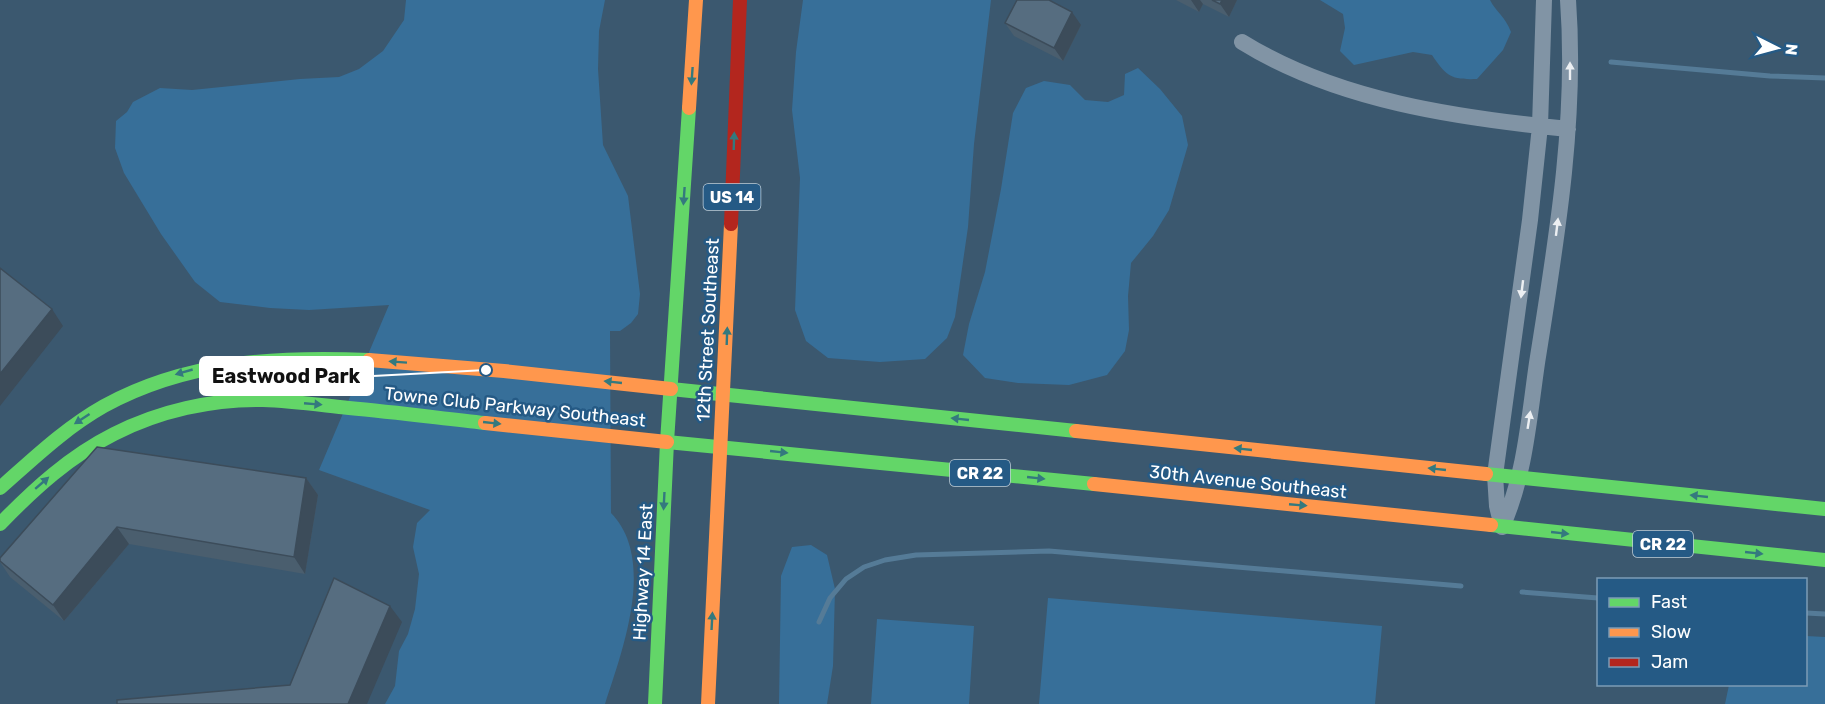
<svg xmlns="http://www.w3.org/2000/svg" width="1825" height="704" viewBox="0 0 1825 704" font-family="Rubik,sans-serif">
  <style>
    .green { fill: #376f99 }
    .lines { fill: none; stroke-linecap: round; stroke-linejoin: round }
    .stream { stroke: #557b97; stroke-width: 5 }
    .street { stroke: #8194a5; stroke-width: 16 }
    .fast { stroke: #63d668; stroke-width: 14 }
    .slow { stroke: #ff974d; stroke-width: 14 }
    .jam { stroke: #b3261e; stroke-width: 14 }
    .wall { fill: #4a5e6e }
    .shaded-wall { fill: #3c4c5a }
    .building { fill: #566d80; stroke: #3c4c5a; stroke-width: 1.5 }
    .oneway { fill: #eceff2 }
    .oneway2 { fill: #34797e }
    .labels { text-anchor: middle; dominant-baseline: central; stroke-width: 5; stroke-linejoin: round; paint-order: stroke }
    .shield { fill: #255a85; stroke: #beceda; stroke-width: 1.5 }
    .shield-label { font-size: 16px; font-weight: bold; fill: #fff }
    .street-label { font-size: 18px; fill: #fff; stroke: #255a85 }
    .leader { fill: none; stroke: #fff; stroke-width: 2 }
    .callout-dot { fill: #fff; stroke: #255a85; stroke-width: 2 }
    .callout { fill: #fff; stroke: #fff; stroke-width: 2 }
    .callout-label { font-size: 20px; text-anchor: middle; font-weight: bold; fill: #111 }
  </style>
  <rect width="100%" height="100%" fill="#3b586f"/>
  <path class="green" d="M406,0H605L599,31L598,69L603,145L628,196L640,294L638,314L631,323L620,331H610L611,513C657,560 622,651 605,704H385L395,686L399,651L408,634L415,609L419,574L413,547L417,523L430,510L319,470L389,305L309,310L270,308L220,302L195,282L161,234L124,173L115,148L116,121L127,112L133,102L160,88L192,90L300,79L339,77L359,69L383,51L404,20Z
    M803,0H991L974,144L968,227L955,317L947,338L925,359L880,362L828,358L806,341L795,310L800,178L792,110L796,52Z
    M1320,0H1490C1496,12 1505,16 1511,32L1503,50L1477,79C1451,80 1446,76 1432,55L1413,52L1354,65L1340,51L1345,28L1343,14Z
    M1138,68L1160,89L1182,116L1188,145L1169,210L1153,236L1131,263L1128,296L1129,330L1125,351L1107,375L1069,385L1018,383L985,378L963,355L969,324L985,272L1001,189L1013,113L1026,88L1044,81L1070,85L1085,100L1108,102L1124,95L1125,74Z
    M811,545L827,555L835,589L833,666L827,704H779L781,576L792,547Z
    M1048,598L1382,626L1375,704H1039Z
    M877,619L974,626L969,704H871Z
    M1806,636L1825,637V704H1725L1729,685L1806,684Z"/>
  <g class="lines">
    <path class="stream" d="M1611,62L1770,76L1825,78
      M1522,592L1598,598
      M1806,613L1825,614
      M819,622L830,598L846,579L864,567L885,560L916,555L1049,551L1461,586"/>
    <path class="street" d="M1242,42C1337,101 1458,118 1568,129
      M1502,527C1525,476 1529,418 1537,363C1556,243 1577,121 1568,0
      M1502,527L1497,506L1495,475L1530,220L1540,126L1544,0"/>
    <path class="fast" d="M671,389L1076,431
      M667,442L1094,484
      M1486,474L1825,509
      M0,488C33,459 65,428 104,406C186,361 277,356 369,360
      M0,524C34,489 70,456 114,434C159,411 212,399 263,400C292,401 320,405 349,408C394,412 439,418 485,423
      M1491,525L1825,560
      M655,704L667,442L689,108"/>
    <path class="slow" d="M689,108L696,0
      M369,360L504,371L671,389
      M485,423L667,442
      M1076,431L1486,474
      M1094,484L1491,525
      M708,704L731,224"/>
    <path class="jam" d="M731,224L740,0"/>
  </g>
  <path class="wall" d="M1176,0H1237L1229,17L1203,4L1199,12Z
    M1005,23L1081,25L1063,61L1014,36Z
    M97,447L306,478L318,495L305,574L129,544L64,621L10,577L0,562V558Z"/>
  <path class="shaded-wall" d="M1191,0H1200L1203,4L1199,12Z
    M1222,0H1237L1229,17L1220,4Z
    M1072,12L1081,25L1063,61L1054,48Z
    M52,309L63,326L0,406V374Z
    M306,478L318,495L305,574L294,557Z
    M117,527L129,544L64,621L53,605Z
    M390,606L402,622L367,704H348Z"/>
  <path class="building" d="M1017,0H1049L1072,12L1054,48L1005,23Z
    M1212,0H1222L1220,4Z
    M0,268L52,309L0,374Z
    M97,447L306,478L294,557L117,527L53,605L0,561V558Z
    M334,578L390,606L348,704H117V700L290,685Z"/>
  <defs><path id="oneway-solid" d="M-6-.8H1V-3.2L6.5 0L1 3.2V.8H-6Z" transform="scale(1.5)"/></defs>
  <g class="oneway">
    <use href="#oneway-solid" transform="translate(1570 71) rotate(-90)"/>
    <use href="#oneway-solid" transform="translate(1557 227) rotate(-83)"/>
    <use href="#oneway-solid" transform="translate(1522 289) rotate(97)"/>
    <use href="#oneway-solid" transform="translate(1529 420) rotate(-81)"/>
  </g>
  <g class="oneway2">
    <use href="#oneway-solid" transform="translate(692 76) rotate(94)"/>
    <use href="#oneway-solid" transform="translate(734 141) rotate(-88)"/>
    <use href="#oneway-solid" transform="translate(684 196) rotate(94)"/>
    <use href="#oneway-solid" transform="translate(727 336) rotate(-88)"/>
    <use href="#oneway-solid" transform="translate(398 362) rotate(-176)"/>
    <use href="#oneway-solid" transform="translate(184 372) rotate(164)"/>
    <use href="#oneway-solid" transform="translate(613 382) rotate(-174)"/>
    <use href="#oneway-solid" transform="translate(313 404) rotate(5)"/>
    <use href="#oneway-solid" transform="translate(82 419) rotate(147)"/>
    <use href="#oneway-solid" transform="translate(960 419) rotate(-174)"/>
    <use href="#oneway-solid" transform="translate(492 423) rotate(6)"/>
    <use href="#oneway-solid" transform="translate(1243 449) rotate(-174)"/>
    <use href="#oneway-solid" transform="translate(779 452) rotate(6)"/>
    <use href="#oneway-solid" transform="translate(1437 469) rotate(-174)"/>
    <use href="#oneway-solid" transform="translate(1036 478) rotate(6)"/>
    <use href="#oneway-solid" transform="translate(42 483) rotate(-41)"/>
    <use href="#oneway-solid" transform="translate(1699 496) rotate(-174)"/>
    <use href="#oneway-solid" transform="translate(664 501) rotate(93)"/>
    <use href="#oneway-solid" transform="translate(1298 505) rotate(5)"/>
    <use href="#oneway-solid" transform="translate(1560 533) rotate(6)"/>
    <use href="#oneway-solid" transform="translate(1754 553) rotate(6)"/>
    <use href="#oneway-solid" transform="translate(712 621) rotate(-87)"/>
  </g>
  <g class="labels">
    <g class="shield">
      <rect x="703.5" y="184" width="57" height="26" rx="4.5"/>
      <rect x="950" y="460" width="60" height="26" rx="4.5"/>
      <rect x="1633" y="531" width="60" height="26" rx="4.5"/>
    </g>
    <g class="shield-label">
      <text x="732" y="197">US 14</text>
      <text x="980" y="473">CR 22</text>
      <text x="1663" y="544">CR 22</text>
    </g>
    <g class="street-label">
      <text transform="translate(708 330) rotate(-87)">12th Street Southeast</text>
      <text transform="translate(515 407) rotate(6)">Towne Club Parkway Southeast</text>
      <text transform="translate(1248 482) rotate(6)">30th Avenue Southeast</text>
      <text transform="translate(643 572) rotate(-87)">Highway 14 East</text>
    </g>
  </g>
  <path class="leader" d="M486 370L373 376"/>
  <circle class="callout-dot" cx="486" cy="370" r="6"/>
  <rect class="callout" x="200" y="357" width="173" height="38" rx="6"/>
  <g class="callout-label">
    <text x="286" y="383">Eastwood Park</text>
  </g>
  <rect x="1597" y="578" width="210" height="108" fill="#255a85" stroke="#7c9cb6" stroke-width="1.5"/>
  <rect x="1609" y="598" width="30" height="9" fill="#63d668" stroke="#7c9cb6" stroke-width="1.5"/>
  <text x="1651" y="608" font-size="18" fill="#ffffff">Fast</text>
  <rect x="1609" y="628" width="30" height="9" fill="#ff974d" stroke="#7c9cb6" stroke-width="1.5"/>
  <text x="1651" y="638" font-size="18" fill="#ffffff">Slow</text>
  <rect x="1609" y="658" width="30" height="9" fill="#b3261e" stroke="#7c9cb6" stroke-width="1.5"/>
  <text x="1651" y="668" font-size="18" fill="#ffffff">Jam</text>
  <g transform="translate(1777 48) rotate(96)" stroke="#255a85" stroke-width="4.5" paint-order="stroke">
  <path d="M0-4.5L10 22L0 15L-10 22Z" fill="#ffffff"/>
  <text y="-9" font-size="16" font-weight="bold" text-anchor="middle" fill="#ffffff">N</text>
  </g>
</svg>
